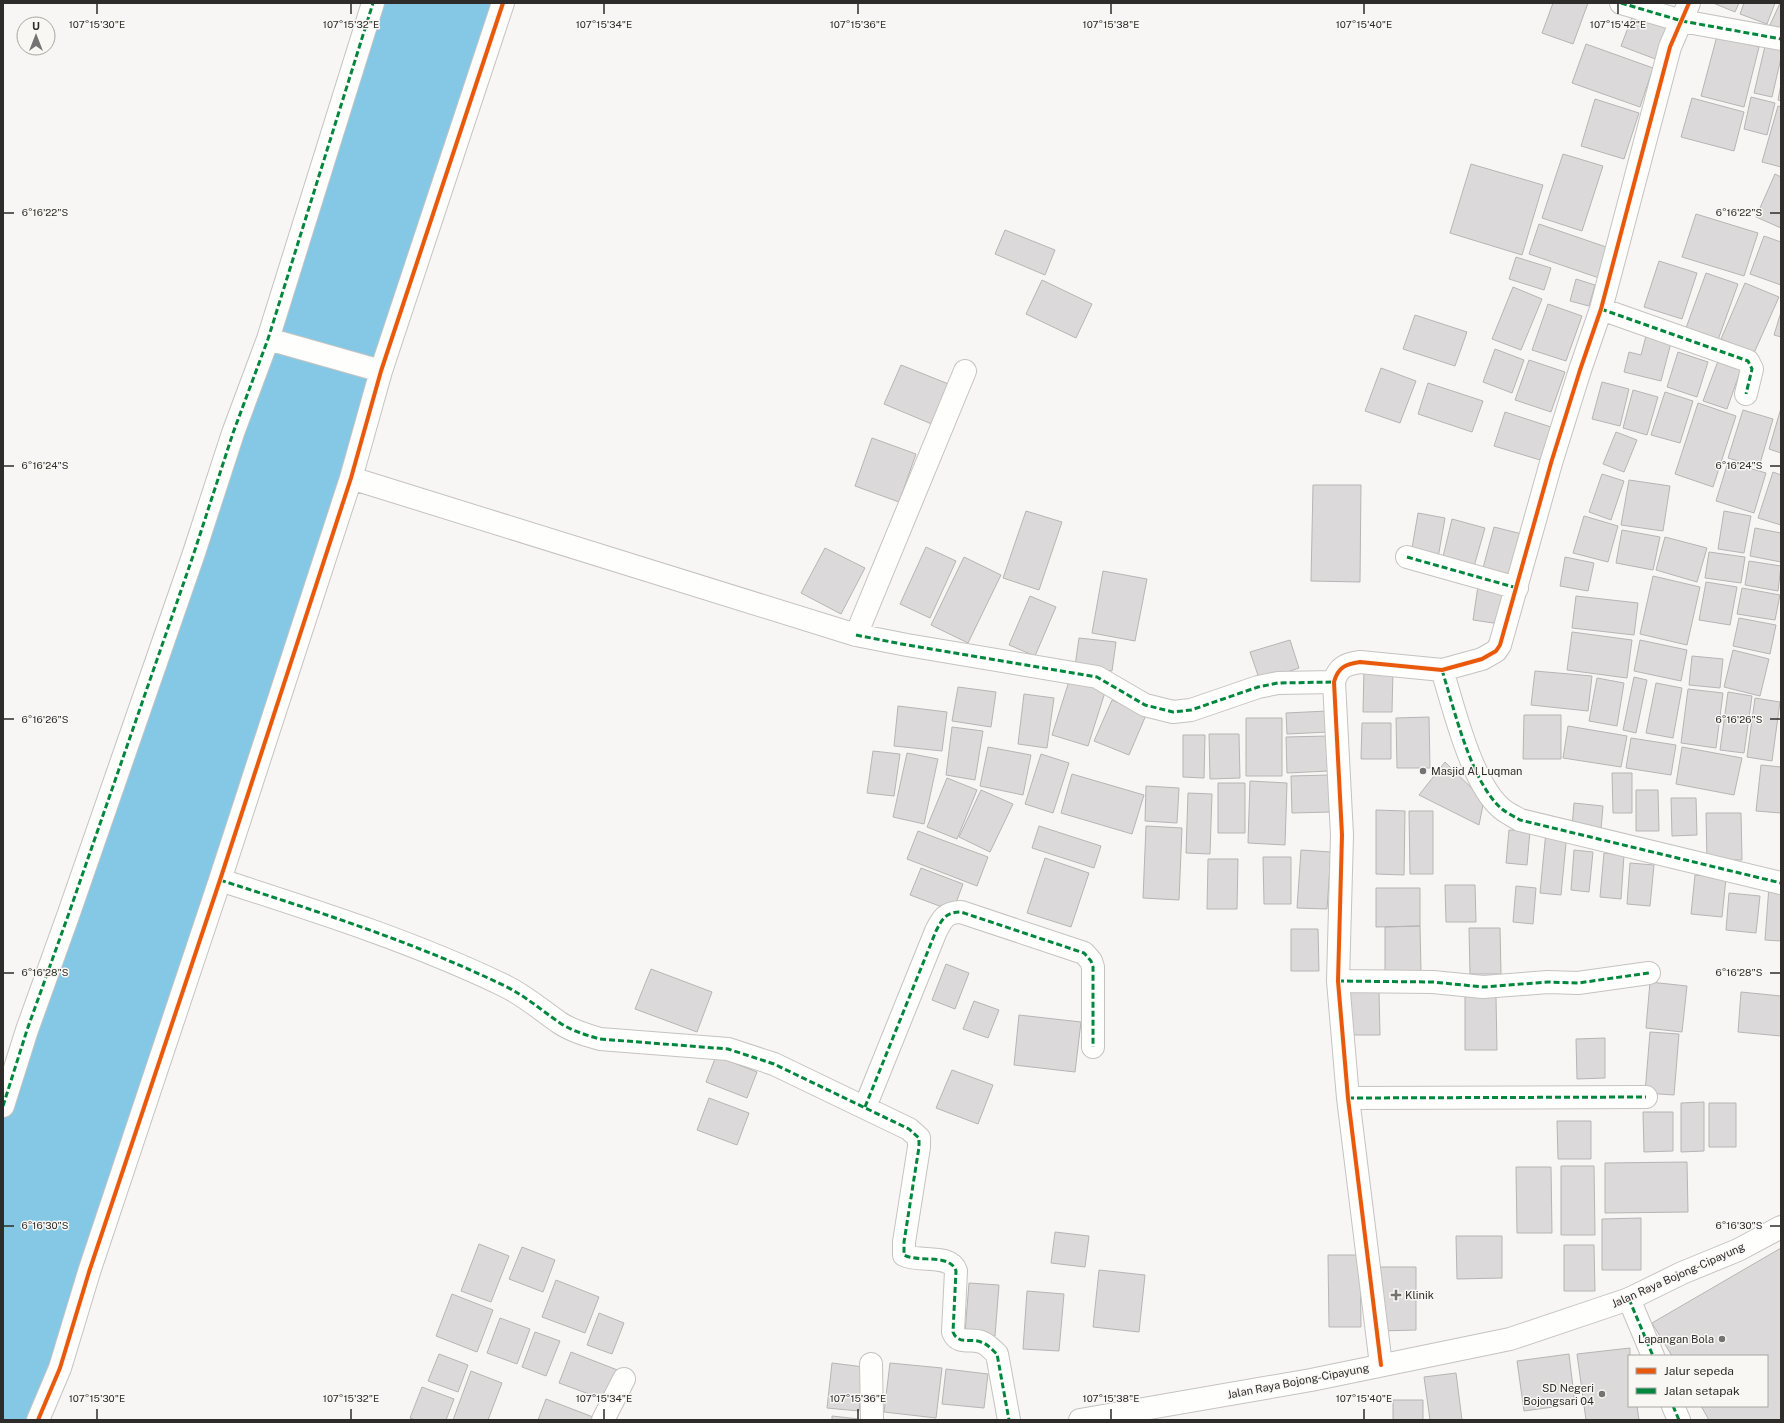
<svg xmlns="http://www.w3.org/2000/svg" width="1784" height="1423" viewBox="0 0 1784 1423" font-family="'Public Sans',sans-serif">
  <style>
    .water { fill: #84c8e5 }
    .building { fill: #dbd9da; stroke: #b6b5b5 }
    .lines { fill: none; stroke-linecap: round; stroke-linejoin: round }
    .minor-casing { stroke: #c4c3c1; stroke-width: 24 }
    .tertiary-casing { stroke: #c4c3c1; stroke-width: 24 }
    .minor { stroke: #fefefd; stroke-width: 22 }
    .tertiary { stroke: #fefefd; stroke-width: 22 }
    .quiet { stroke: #00873e; stroke-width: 3; stroke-dasharray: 6 3; stroke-linecap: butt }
    .cycleway-casing { stroke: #f9f7f3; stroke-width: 6 }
    .cycleway { stroke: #e8590c; stroke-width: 4 }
    .ticks { fill: none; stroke: #2d2c2b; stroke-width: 1.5 }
    .poi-dot { fill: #747371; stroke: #f9f7f3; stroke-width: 1.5 }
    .labels { text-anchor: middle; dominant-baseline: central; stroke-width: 3; stroke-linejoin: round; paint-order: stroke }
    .poi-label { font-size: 11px; fill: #2d2c2b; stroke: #f9f7f3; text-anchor: start }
    .street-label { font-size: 11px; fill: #2d2c2b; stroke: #f9f7f3 }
    .ticks-label { font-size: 10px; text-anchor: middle; fill: #2d2c2b; stroke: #f9f7f3; stroke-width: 3; stroke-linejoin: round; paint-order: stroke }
  </style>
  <rect width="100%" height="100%" fill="#f8f6f4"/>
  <path class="water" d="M377,3H503L38,1420H3V1106Z"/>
  <path class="building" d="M1553,3H1588L1573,44L1542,33Z
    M1713,3H1739L1735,12Z
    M1744,3H1775L1767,24L1740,14Z
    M1780,3H1781V30L1770,25Z
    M1634,12L1671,25L1658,60L1621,46Z
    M1717,36L1759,47L1744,107L1701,96Z
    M1586,44L1653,68L1640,107L1572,83Z
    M1765,46L1781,50V58L1772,97L1754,93Z
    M1781,84V101L1778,100Z
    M1751,97L1775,103L1767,135L1744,129Z
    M1692,98L1744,112L1734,151L1681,137Z
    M1595,99L1639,113L1624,159L1581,146Z
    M1778,106L1781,107V167L1762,162Z
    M1563,154L1603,166L1582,231L1542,218Z
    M1471,164L1543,185L1522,255L1450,233Z
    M1775,174L1781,177V228L1756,217Z
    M1696,214L1758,233L1744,276L1682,257Z
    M1539,224L1612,249L1602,279L1529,254Z
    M1005,230L1055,250L1045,275L995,254Z
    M1764,236L1781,242V285L1750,274Z
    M1516,257L1551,268L1544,290L1509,279Z
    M1659,261L1697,273L1682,319L1644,307Z
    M1706,273L1738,284L1718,340L1686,328Z
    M1576,279L1595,285L1589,306L1570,301Z
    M1042,280L1092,304L1076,338L1026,314Z
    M1745,283L1779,297L1754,353L1721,339Z
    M1513,287L1542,299L1521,350L1492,339Z
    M1548,304L1582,316L1566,361L1532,350Z
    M1781,312V337L1774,335Z
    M1415,315L1467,332L1455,366L1403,349Z
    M1647,332L1672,339L1661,381L1624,372L1629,352L1641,355Z
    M1495,349L1524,360L1512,393L1483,382Z
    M1678,352L1708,362L1697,397L1667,387Z
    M1529,360L1565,372L1551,412L1515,400Z
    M1718,361L1741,369L1727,409L1703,401Z
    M901,365L951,385L934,425L884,404Z
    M1381,368L1416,381L1400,423L1365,411Z
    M1602,382L1629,389L1620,426L1592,419Z
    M1428,383L1483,401L1472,432L1418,414Z
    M1633,390L1658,397L1647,435L1623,428Z
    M1665,392L1693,401L1680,443L1651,435Z
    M1698,403L1736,416L1713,487L1675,474Z
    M1781,408V453L1769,449Z
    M1743,410L1773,419L1759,467L1728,458Z
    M1505,412L1551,427L1540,460L1494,446Z
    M1616,432L1637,440L1624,472L1603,464Z
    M872,438L916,454L899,502L855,486Z
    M1728,462L1766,473L1754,513L1716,501Z
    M1773,472L1781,475V525L1758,518Z
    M1602,474L1624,481L1611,520L1589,512Z
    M1629,480L1670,486L1663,531L1621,525Z
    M1313,485H1361L1360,582L1311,581Z
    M1026,511L1062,522L1039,590L1003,578Z
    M1724,511L1751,516L1744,553L1718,549Z
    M1418,513L1445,518L1438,558L1411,554Z
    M1584,516L1618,526L1608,562L1573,553Z
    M1452,519L1485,528L1473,570L1442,561Z
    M1494,527L1522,534L1512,575L1483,568Z
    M1755,528L1781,533V562L1750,556Z
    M1622,530L1660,537L1653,570L1616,563Z
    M1665,537L1707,548L1697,582L1656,570Z
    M926,547L956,561L930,618L900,604Z
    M825,548L865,568L841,614L801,593Z
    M1709,552L1745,557L1741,583L1705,578Z
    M964,557L1001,575L968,643L931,625Z
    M1565,557L1594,563L1588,591L1560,586Z
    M1749,561L1781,566L1778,591L1745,585Z
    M1103,571L1147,579L1135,641L1092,633Z
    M1653,576L1700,587L1687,645L1640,634Z
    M1706,582L1737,587L1730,625L1699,620Z
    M1478,586L1504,589L1500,624L1473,620Z
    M1742,588L1780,595L1775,620L1737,614Z
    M1030,596L1056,607L1035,656L1009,645Z
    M1576,596L1638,603L1634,635L1572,628Z
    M1739,618L1776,625L1770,654L1733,646Z
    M1572,632L1632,640L1627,678L1567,670Z
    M1079,638L1116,642L1112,671L1075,666Z
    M1290,640L1299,668L1260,681L1250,652Z
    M1640,640L1687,650L1681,681L1634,671Z
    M1733,650L1769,659L1760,696L1724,687Z
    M1692,656L1723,659L1720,688L1689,685Z
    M1364,669H1393L1392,712H1363Z
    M1535,671L1592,676L1588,711L1531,705Z
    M1634,677L1647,680L1636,733L1623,730Z
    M1070,678L1106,689L1088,746L1052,735Z
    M1597,678L1624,683L1617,726L1589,721Z
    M1656,683L1682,688L1673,738L1646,733Z
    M958,687L996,692L991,727L952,721Z
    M1688,689L1723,693L1716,748L1681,743Z
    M1728,692L1752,696L1744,753L1720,750Z
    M1024,694L1054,698L1047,748L1018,744Z
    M1755,698L1780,702L1772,761L1747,757Z
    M1112,700L1146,715L1129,755L1094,741Z
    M898,706L947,712L942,751L894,746Z
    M1327,711L1329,732L1287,734L1286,713Z
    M1524,715H1561V759H1523Z
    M1429,717L1430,768H1397L1396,718Z
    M1246,718H1282V776H1246Z
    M1362,723H1391V759H1361Z
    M1568,726L1627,736L1621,767L1563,758Z
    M952,727L983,731L975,780L946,775Z
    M1209,734H1239L1240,778L1210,779Z
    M1183,735H1205L1204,778L1183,777Z
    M1328,736L1329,771L1287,773L1286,737Z
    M1631,738L1676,745L1671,775L1626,768Z
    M988,747L1031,755L1023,795L980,786Z
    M1682,747L1742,758L1734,795L1676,784Z
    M873,751L900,754L894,796L867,793Z
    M907,753L938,759L924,824L893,817Z
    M1041,754L1069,763L1053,813L1025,804Z
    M1445,762L1484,800L1479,825L1419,795Z
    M1761,765L1781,767V813L1756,811Z
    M1612,773H1632V813H1613Z
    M1072,774L1144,795L1132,834L1061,813Z
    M1330,775L1331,812L1292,813L1291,776Z
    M947,778L977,790L957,839L927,827Z
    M1250,781L1287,783L1285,845L1248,843Z
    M1218,783H1245V833H1218Z
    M1146,786L1179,788L1177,823L1145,821Z
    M981,790L1013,804L990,852L959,837Z
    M1636,790H1658L1659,831H1636Z
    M1188,793L1212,794L1210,854L1186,853Z
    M1671,798H1696L1697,835L1672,836Z
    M1574,803L1603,806L1601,830L1572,827Z
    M1376,810L1405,811L1404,875L1376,874Z
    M1409,811H1433V874H1410Z
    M1706,813H1741L1742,860H1707Z
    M1039,826L1101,846L1094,868L1032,848Z
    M1146,826L1182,828L1179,900L1143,898Z
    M1509,830L1530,831L1527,865L1506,863Z
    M918,831L988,857L977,886L907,859Z
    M1546,831L1567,833L1561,895L1540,893Z
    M1301,850L1331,852L1327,909L1297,908Z
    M1574,850L1593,852L1589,892L1571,890Z
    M1604,853L1624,855L1621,899L1600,897Z
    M1263,857H1291V904H1264Z
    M1045,858L1089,873L1071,927L1027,913Z
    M1208,859H1238L1237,909H1207Z
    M1630,863L1654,865L1650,906L1627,904Z
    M921,868L963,884L953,911L910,895Z
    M1695,875L1726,878L1722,917L1691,914Z
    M1445,885H1475L1476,922H1446Z
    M1516,886L1536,888L1533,924L1513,922Z
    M1769,886L1781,887V941L1765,940Z
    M1376,888H1420V926L1376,927Z
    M1729,893L1760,896L1756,933L1726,930Z
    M1420,926L1421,972H1385V927Z
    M1469,928H1500L1501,974H1470Z
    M1291,929H1318L1319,971H1291Z
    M946,964L969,973L955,1009L932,1000Z
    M651,969L712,992L697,1032L635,1009Z
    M1650,982L1687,986L1682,1032L1646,1028Z
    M1379,991L1380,1035H1347L1346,992Z
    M1741,992L1781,996V1036L1738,1032Z
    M1465,996H1496L1497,1050H1465Z
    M974,1001L999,1010L988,1038L963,1029Z
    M1019,1015L1081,1022L1075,1072L1014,1065Z
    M1650,1032L1679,1034L1674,1095L1645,1093Z
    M1605,1038V1078L1577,1079L1576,1039Z
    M716,1056L757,1072L747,1098L706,1082Z
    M952,1070L993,1085L978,1124L936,1108Z
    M709,1098L749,1113L737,1145L697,1130Z
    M1704,1102V1151L1681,1152V1103Z
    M1709,1103H1736V1147H1709Z
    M1643,1112H1673V1151L1644,1152Z
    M1557,1121H1591V1159H1558Z
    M1687,1162L1688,1212L1605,1213V1163Z
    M1561,1166H1594L1595,1235H1561Z
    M1516,1167H1551L1552,1233H1517Z
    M1641,1218V1270H1602V1219Z
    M1055,1232L1089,1236L1085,1267L1051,1263Z
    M1456,1236H1502V1278L1457,1279Z
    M479,1244L509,1256L491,1302L461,1291Z
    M1564,1245H1594L1595,1291H1564Z
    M522,1247L555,1260L543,1292L509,1279Z
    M1781,1248V1420H1709L1701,1406H1767V1356H1672L1652,1323Z
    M1328,1255H1360L1361,1327H1329Z
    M1378,1267H1416V1330L1379,1331Z
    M1099,1270L1145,1275L1139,1332L1093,1327Z
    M556,1280L599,1297L585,1333L542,1317Z
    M969,1283L999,1285L995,1336L965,1333Z
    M1027,1291L1064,1294L1059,1351L1023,1349Z
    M452,1294L493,1310L477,1352L436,1336Z
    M599,1313L624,1323L612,1354L587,1345Z
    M500,1318L530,1329L517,1364L487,1353Z
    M535,1332L560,1341L546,1376L522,1367Z
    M1630,1348L1629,1406H1637L1639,1420H1586L1577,1354Z
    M571,1352L620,1371L608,1401L559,1383Z
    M439,1354L468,1365L458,1392L428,1381Z
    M1569,1354L1575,1404L1524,1411L1517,1361Z
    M832,1363L864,1367L859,1411L827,1408Z
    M890,1363L942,1368L936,1418L884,1412Z
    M946,1369L988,1374L984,1408L942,1404Z
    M471,1371L502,1383L488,1420H453Z
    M1456,1373L1462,1420H1430L1424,1377Z
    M422,1387L454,1399L446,1420H416L410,1418Z
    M546,1399L593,1417L592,1420H538Z
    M1393,1400H1423V1420H1393Z
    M832,1416L859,1419V1420H832Z"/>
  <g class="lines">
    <defs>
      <path id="minor" d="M1621,3L1682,21L1781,39
        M1601,309L1748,361L1752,369L1746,394
        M268,339L381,371
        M351,478L856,635L907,645L1097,677L1145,705L1173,712L1191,710L1258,687L1278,683L1334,682
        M1407,557L1517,588
        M856,635L965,371
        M1442,670C1454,708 1471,783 1502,809C1507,813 1515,817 1520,820L1781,883
        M220,880C316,911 414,942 505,986C527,997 541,1010 560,1023C572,1031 586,1035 600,1039L728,1049L774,1064L909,1129L919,1138V1147L904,1242V1255C919,1263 950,1253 956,1271L953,1332C958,1345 971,1338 981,1342C988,1344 992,1350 997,1354L1009,1420
        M1338,981L1433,982L1483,987L1548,982L1578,983L1649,973
        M1348,1098L1646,1097
        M3,1106L27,1030L69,913L193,556L233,433L268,339L373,3
        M865,1107L936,931C942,919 946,912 961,912L1084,953L1091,961L1093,967V1047
        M1629,1299L1653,1356
        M871,1364L872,1420
        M1381,1365L1348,1098L1338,981L1342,835L1334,682C1338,667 1346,664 1360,662L1442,670L1482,659L1496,651L1500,645L1551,463L1580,370L1601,309L1670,47L1689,3
        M1673,1406L1679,1420
        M38,1420L60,1368L89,1272L220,880L351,478L381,371L503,3
        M603,1420L624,1379"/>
      <path id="tertiary" d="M1080,1420L1311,1380L1510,1339L1629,1299L1682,1273L1738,1250L1781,1227"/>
    </defs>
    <use href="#minor" class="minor-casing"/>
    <use href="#tertiary" class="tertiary-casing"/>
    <use href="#minor" class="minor"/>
    <use href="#tertiary" class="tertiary"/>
    <path class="quiet" d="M1621,3L1682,21L1781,39
      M1601,309L1748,361L1752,369L1746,394
      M1407,557L1517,588
      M856,635L907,645L1097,677L1145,705L1173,712L1191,710L1258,687L1278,683L1334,682
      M1442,670C1454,708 1471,783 1502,809C1507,813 1515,817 1520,820L1781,883
      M220,880C316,911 414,942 505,986C527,997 541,1010 560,1023C572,1031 586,1035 600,1039L728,1049L774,1064L909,1129L919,1138V1147L904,1242V1255C919,1263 950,1253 956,1271L953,1332C958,1345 971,1338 981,1342C988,1344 992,1350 997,1354L1009,1420
      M1338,981L1433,982L1483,987L1548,982L1578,983L1649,973
      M1348,1098L1646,1097
      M3,1106L27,1030L69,913L193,556L233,433L268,339L373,3
      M865,1107L936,931C942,919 946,912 961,912L1084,953L1091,961L1093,967V1047
      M1629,1299L1653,1356
      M1673,1406L1679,1420"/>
    <defs>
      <path id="cycleway" d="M1381,1365L1348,1098L1338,981L1342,835L1334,682C1338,667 1346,664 1360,662L1442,670L1482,659L1496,651L1500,645L1551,463L1580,370L1601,309L1670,47L1689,3
        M38,1420L60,1368L89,1272L220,880L351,478L381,371L503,3"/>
    </defs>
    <use href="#cycleway" class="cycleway-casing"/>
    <use href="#cycleway" class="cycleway"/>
  </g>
  <path class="ticks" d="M97,4V14M351,4V14M604,4V14M858,4V14M1111,4V14M1364,4V14M1618,4V14M4,213H14M1770,213H1780M4,466H14M1770,466H1780M4,719H14M1770,719H1780M4,973H14M1770,973H1780M4,1226H14M1770,1226H1780M97,1409V1419M351,1409V1419M604,1409V1419M858,1409V1419M1111,1409V1419M1364,1409V1419"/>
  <g class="poi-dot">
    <circle cx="1423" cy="771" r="4"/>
    <path d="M1394 1289h4v4h4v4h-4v4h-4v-4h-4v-4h4z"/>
    <circle cx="1722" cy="1339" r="4"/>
    <circle cx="1602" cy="1394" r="4"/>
  </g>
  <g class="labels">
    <g class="poi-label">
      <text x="1431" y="771">Masjid Al Luqman</text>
      <text x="1405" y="1295">Klinik</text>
      <text x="1714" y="1339" text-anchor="end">Lapangan Bola</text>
      <text x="1594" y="1388" text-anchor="end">SD Negeri<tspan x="1594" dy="13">Bojongsari 04</tspan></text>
    </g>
    <g class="street-label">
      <text transform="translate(1678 1275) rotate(-24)">Jalan Raya Bojong-Cipayung</text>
      <text transform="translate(1298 1381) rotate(-11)">Jalan Raya Bojong-Cipayung</text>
    </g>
  </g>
  <g class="ticks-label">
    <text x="97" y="28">107°15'30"E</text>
    <text x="351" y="28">107°15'32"E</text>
    <text x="604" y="28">107°15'34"E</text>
    <text x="858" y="28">107°15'36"E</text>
    <text x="1111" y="28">107°15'38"E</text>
    <text x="1364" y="28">107°15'40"E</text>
    <text x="1618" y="28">107°15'42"E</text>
    <text x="45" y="216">6°16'22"S</text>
    <text x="1739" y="216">6°16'22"S</text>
    <text x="45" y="469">6°16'24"S</text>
    <text x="1739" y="469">6°16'24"S</text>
    <text x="45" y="723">6°16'26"S</text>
    <text x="1739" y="723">6°16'26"S</text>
    <text x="45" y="976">6°16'28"S</text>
    <text x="1739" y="976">6°16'28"S</text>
    <text x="45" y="1229">6°16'30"S</text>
    <text x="1739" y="1229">6°16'30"S</text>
    <text x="97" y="1402">107°15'30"E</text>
    <text x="351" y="1402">107°15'32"E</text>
    <text x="604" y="1402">107°15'34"E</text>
    <text x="858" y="1402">107°15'36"E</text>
    <text x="1111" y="1402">107°15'38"E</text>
    <text x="1364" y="1402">107°15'40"E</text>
  </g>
  <rect width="1784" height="1423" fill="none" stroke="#2d2c2b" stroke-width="8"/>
  <rect x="1628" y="1355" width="140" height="52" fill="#f9f7f3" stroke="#a7a6a3"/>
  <rect x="1636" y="1368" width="20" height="6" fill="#e8590c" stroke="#a7a6a3"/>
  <text x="1664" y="1375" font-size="12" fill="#2d2c2b">Jalur sepeda</text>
  <rect x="1636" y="1388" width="20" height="6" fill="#00873e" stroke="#a7a6a3"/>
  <text x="1664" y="1395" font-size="12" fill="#2d2c2b">Jalan setapak</text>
  <g transform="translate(36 36)"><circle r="19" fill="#f9f7f3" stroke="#a7a6a3"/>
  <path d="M0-3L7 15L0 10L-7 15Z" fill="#747371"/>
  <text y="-6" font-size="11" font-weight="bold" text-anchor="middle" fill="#2d2c2b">U</text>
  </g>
</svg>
